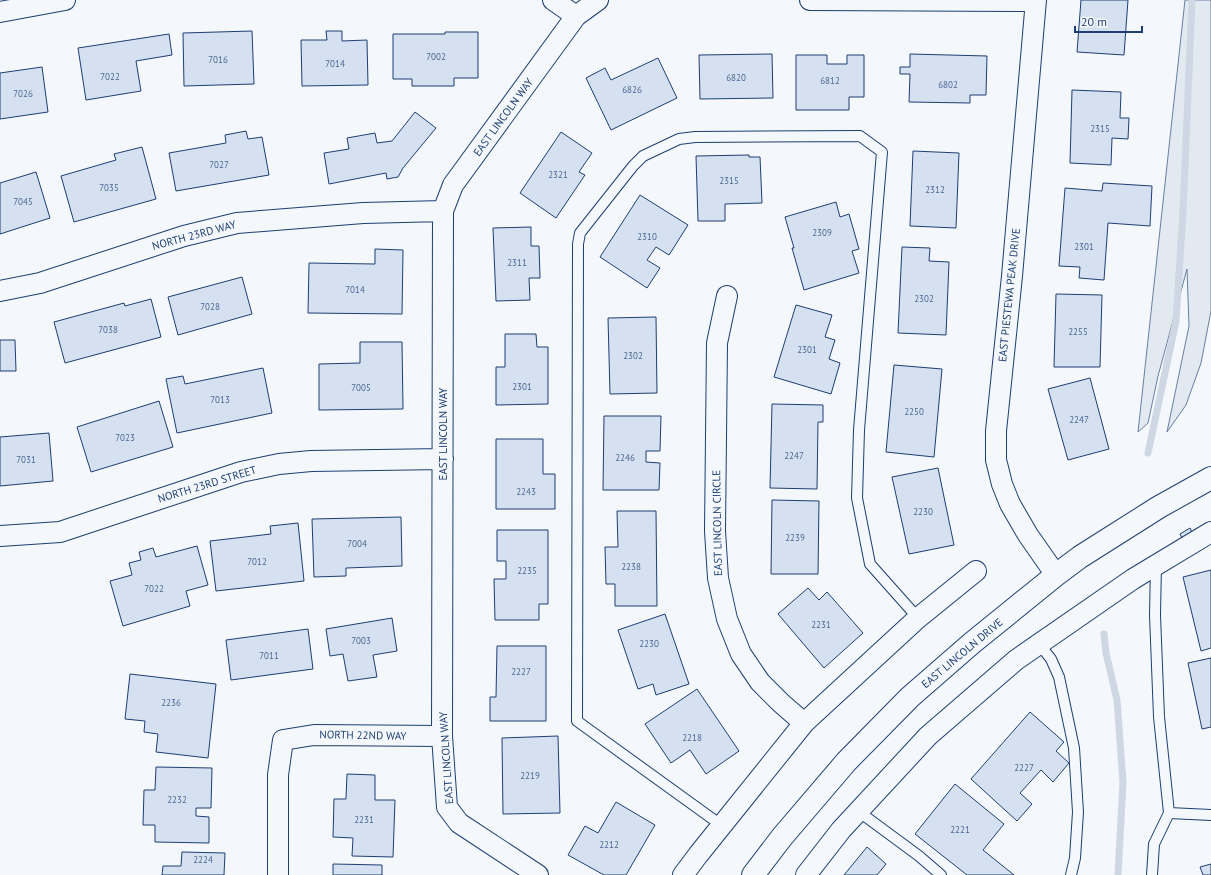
<svg xmlns="http://www.w3.org/2000/svg" width="1211" height="875" viewBox="0 0 1211 875" font-family="'PT Sans',sans-serif">
  <style>
    .green { fill: #e3e9f0; stroke: #687fa3 }
    .lines { fill: none; stroke-linecap: round; stroke-linejoin: round }
    .stream { stroke: #cfd7e4; stroke-width: 7 }
    .building { fill: #d5e0f0; stroke: #1d3f73 }
    .lane-casing { stroke: #1d3f73; stroke-width: 12 }
    .street-casing { stroke: #1d3f73; stroke-width: 22 }
    .secondary-casing { stroke: #1d3f73; stroke-width: 24 }
    .lane { stroke: #f4f7fb; stroke-width: 10 }
    .street { stroke: #f4f7fb; stroke-width: 20 }
    .secondary { stroke: #f4f7fb; stroke-width: 22 }
    .labels { text-anchor: middle; dominant-baseline: central; stroke-width: 3; stroke-linejoin: round; paint-order: stroke }
    .number-label { font-size: 9px; fill: #4b6792 }
    .street-label { font-size: 11px; fill: #1d3f73; stroke: #f4f7fb }
  </style>
  <rect width="100%" height="100%" fill="#f4f7fb"/>
  <path class="green" d="M1185,0H1211V311L1201,363L1186,405L1167,432L1189,326L1187,269L1158,376L1148,423L1138,432Z"/>
  <g class="lines">
    <path class="stream" d="M1148,453L1176,321L1183,212L1192,0
      M1104,634L1106,653L1117,700L1123,782L1118,875"/>
  </g>
  <path class="building" d="M1081,0H1128L1124,55L1077,52Z
    M252,31L254,84L184,86L183,33Z
    M326,31H342V41L367,40L368,85L302,86L301,40H327Z
    M445,32H478V78H454V86H412V79H393V34H445Z
    M169,34L172,55L136,61L141,91L86,100L78,48Z
    M772,54L773,98L700,99L699,55Z
    M910,54L987,56L986,95H970V103L909,102L910,74H900V67H910Z
    M796,55H827V64H847V55H864V97H849V110H796Z
    M658,58L677,98L611,130L586,78L605,68L611,80Z
    M42,67L48,112L0,119V73Z
    M1072,90L1121,92L1120,118H1129L1128,139L1112,138L1111,165L1070,163Z
    M415,112L436,128L403,168L398,177L387,179L386,173L329,184L324,153L349,149L347,138L375,133L377,143L392,141Z
    M246,131L248,139L262,137L269,175L176,191L169,153L226,143L225,135Z
    M561,132L592,153L579,172L585,175L556,218L520,193Z
    M142,147L156,199L74,222L61,176L116,160L114,154Z
    M913,151L959,153L956,228L910,226Z
    M749,155V157H760L762,203L725,204V221H698L696,156Z
    M36,172L50,218L0,234V183Z
    M1103,183L1152,186L1150,226L1108,223L1104,280L1079,278L1080,267L1059,266L1065,188L1102,191Z
    M640,195L688,225L669,255L656,247L647,260L660,268L647,288L600,257Z
    M836,202L840,217L849,214L859,249L852,251L859,273L804,290L792,248H794L785,217Z
    M531,227V246H539L540,278H529L530,300L496,301L493,228Z
    M902,247L930,248L929,261L949,262L946,335L898,333Z
    M375,249L403,250L402,314L308,313L309,263L375,264Z
    M242,277L252,314L178,335L168,297Z
    M1056,294L1102,295L1100,367H1054Z
    M151,299L161,337L65,363L54,322L124,303L125,306Z
    M796,305L832,315L825,337L835,340L829,359L840,363L831,394L774,377Z
    M656,317L657,393L610,394L608,318Z
    M505,334H536L537,347H548V404L496,405V367H505Z
    M0,340H15L16,371H0Z
    M360,342H402L403,409L319,410V364L360,363Z
    M894,365L942,369L934,457L886,452Z
    M263,368L272,413L177,433L166,379L183,376L185,384Z
    M1090,378L1109,449L1068,460L1048,389Z
    M159,401L173,447L91,472L77,427Z
    M772,404L823,405V422H818L817,489L770,488Z
    M604,416H661L660,451H646V462L660,463L659,490H603Z
    M49,433L53,481L0,486V437Z
    M496,439H543V474H555V509H496Z
    M938,468L954,545L909,554L892,477Z
    M772,500L819,501L818,574H771Z
    M617,511H656L657,606H615V584H606L605,547H618Z
    M401,517L402,566L346,568V576L314,577L312,519Z
    M298,523L304,581L216,591L210,541L271,534L270,526Z
    M1190,528L1192,532L1182,538L1180,534Z
    M497,530H548V604H539V620H495L494,579H506V561H497Z
    M197,546L208,585L186,591L190,606L123,626L110,581L132,575L129,563L141,560L139,552L153,548L156,557Z
    M1211,570V648L1201,651L1183,577Z
    M808,588L819,600L827,592L863,633L824,668L778,614Z
    M665,614L689,684L656,695L653,684L638,689L618,630Z
    M392,618L397,651L373,655L377,677L348,681L343,654L330,656L326,629Z
    M308,629L313,669L231,680L226,640Z
    M497,646H546V721H490V697H496Z
    M1211,658V727L1202,729L1188,663Z
    M130,674L216,684L208,758L156,752L158,734L144,732L145,721L125,719Z
    M697,689L739,751L706,774L690,750L671,763L645,724Z
    M1030,712L1064,742L1056,751L1069,763L1053,782L1041,770L1020,793L1032,804L1017,821L971,779Z
    M558,736L560,813L503,814L502,738Z
    M156,767L212,768L211,808H196V816L209,817V843L155,842V825H143L144,790H155Z
    M347,774L375,775V800H395L393,857L352,856L353,838L333,837L334,799H346Z
    M955,784L1004,824L983,850L1014,875H967L915,834Z
    M616,802L655,825L626,875H604L568,855L585,826L598,833Z
    M867,847L886,864L877,875H844Z
    M182,852L225,853L224,875H162L163,866H181Z
    M333,864L382,865V875H333Z
    M1211,864V875H1203L1200,867Z"/>
  <g class="lines">
    <defs>
      <path id="lane" d="M1039,644L1051,659L1059,677L1074,748L1078,812L1075,858L1071,875
        M858,811L919,856L941,875
        M1169,813L1211,815
        M721,825L577,721L578,244L580,233L633,166L643,156L679,139L695,137L860,136L882,152L859,430L857,498L870,564L918,618
        M1152,875L1154,844L1169,813L1159,717L1155,615L1156,564"/>
      <path id="street" d="M553,0L576,16
        M810,0L1036,1
        M1036,0L1012,276L996,431V460L1002,484L1010,504L1028,535L1056,575
        M0,12L65,0
        M0,291L40,283L184,236L237,223L363,213L443,211
        M727,296L717,343L715,531L718,578L727,619L741,654L760,682L781,703L804,723
        M0,536L60,532L241,472L279,464L311,461L443,459
        M278,875V775L283,740L314,735L442,736
        M538,875L459,823L447,807L442,736L443,211L453,185L576,16L598,0
        M683,875L698,855L804,723L918,618L976,571
        M806,875L841,830L928,736L1016,660L1133,579L1211,532"/>
      <path id="secondary" d="M753,875L782,837L846,762L910,697L972,643L1056,575L1080,557L1159,507L1211,478"/>
    </defs>
    <use href="#lane" class="lane-casing"/>
    <use href="#street" class="street-casing"/>
    <use href="#secondary" class="secondary-casing"/>
    <use href="#lane" class="lane"/>
    <use href="#street" class="street"/>
    <use href="#secondary" class="secondary"/>
  </g>
  <g class="labels">
    <g class="number-label">
      <text x="436" y="56">7002</text>
      <text x="218" y="59">7016</text>
      <text x="335" y="63">7014</text>
      <text x="110" y="76">7022</text>
      <text x="736" y="77">6820</text>
      <text x="830" y="80">6812</text>
      <text x="948" y="84">6802</text>
      <text x="632" y="89">6826</text>
      <text x="23" y="93">7026</text>
      <text x="1100" y="128">2315</text>
      <text x="219" y="164">7027</text>
      <text x="558" y="174">2321</text>
      <text x="729" y="180">2315</text>
      <text x="109" y="187">7035</text>
      <text x="935" y="189">2312</text>
      <text x="23" y="201">7045</text>
      <text x="822" y="232">2309</text>
      <text x="647" y="236">2310</text>
      <text x="1084" y="246">2301</text>
      <text x="517" y="262">2311</text>
      <text x="355" y="289">7014</text>
      <text x="924" y="298">2302</text>
      <text x="210" y="306">7028</text>
      <text x="108" y="329">7038</text>
      <text x="1078" y="331">2255</text>
      <text x="807" y="349">2301</text>
      <text x="633" y="355">2302</text>
      <text x="522" y="386">2301</text>
      <text x="361" y="387">7005</text>
      <text x="220" y="399">7013</text>
      <text x="914" y="411">2250</text>
      <text x="1079" y="419">2247</text>
      <text x="125" y="437">7023</text>
      <text x="794" y="455">2247</text>
      <text x="625" y="457">2246</text>
      <text x="26" y="459">7031</text>
      <text x="526" y="491">2243</text>
      <text x="923" y="511">2230</text>
      <text x="795" y="537">2239</text>
      <text x="357" y="543">7004</text>
      <text x="257" y="561">7012</text>
      <text x="631" y="566">2238</text>
      <text x="527" y="570">2235</text>
      <text x="154" y="588">7022</text>
      <text x="821" y="624">2231</text>
      <text x="361" y="640">7003</text>
      <text x="649" y="643">2230</text>
      <text x="269" y="655">7011</text>
      <text x="521" y="671">2227</text>
      <text x="171" y="702">2236</text>
      <text x="692" y="737">2218</text>
      <text x="1024" y="767">2227</text>
      <text x="530" y="775">2219</text>
      <text x="177" y="799">2232</text>
      <text x="364" y="819">2231</text>
      <text x="960" y="829">2221</text>
      <text x="609" y="844">2212</text>
      <text x="203" y="859">2224</text>
    </g>
    <g class="street-label">
      <text transform="translate(503 117) rotate(-54)">EAST LINCOLN WAY</text>
      <text transform="translate(194 235) rotate(-15)">NORTH 23RD WAY</text>
      <text transform="translate(1009 295) rotate(-84)">EAST PIESTEWA PEAK DRIVE</text>
      <text transform="translate(443 434) rotate(-90)">EAST LINCOLN WAY</text>
      <text transform="translate(207 484) rotate(-17)">NORTH 23RD STREET</text>
      <text transform="translate(717 523) rotate(-91)">EAST LINCOLN CIRCLE</text>
      <text transform="translate(962 653) rotate(-40)">EAST LINCOLN DRIVE</text>
      <text transform="translate(363 735) rotate(1)">NORTH 22ND WAY</text>
      <text transform="translate(446 758) rotate(-94)">EAST LINCOLN WAY</text>
    </g>
  </g>
  <path d="M1075 26v6h67v-6" fill="none" stroke="#1d3f73" stroke-width="2"/>
  <text x="1081" y="26" font-size="12" fill="#1d3f73" stroke="#f4f7fb" stroke-width="3" paint-order="stroke">20 m</text>
</svg>
